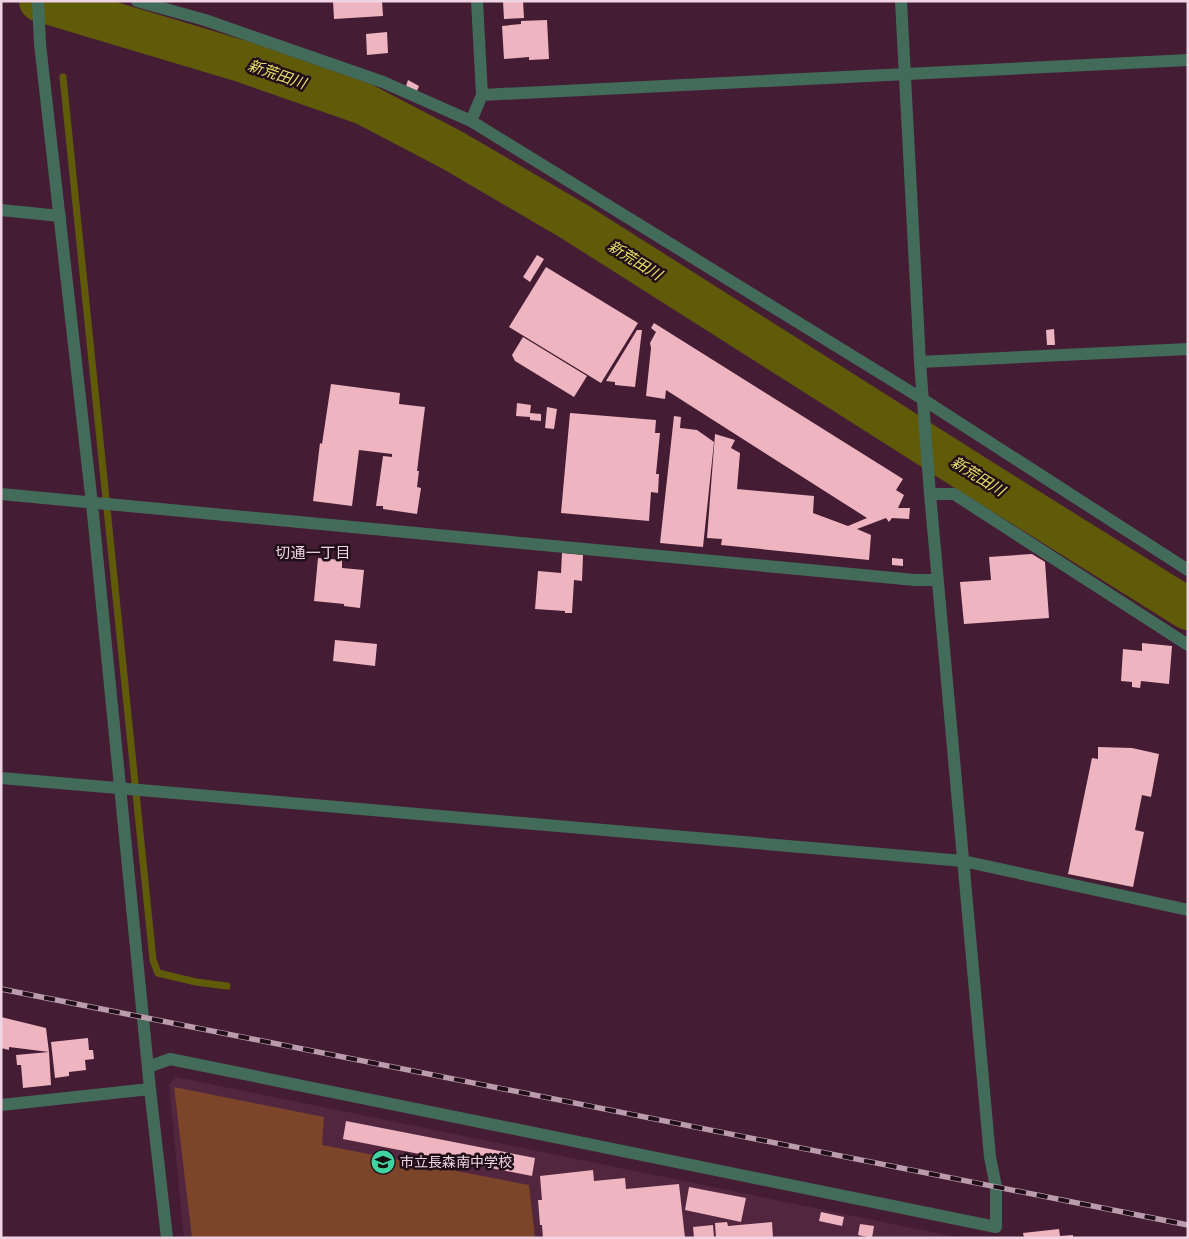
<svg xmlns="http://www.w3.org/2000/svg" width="1189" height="1239" viewBox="0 0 1189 1239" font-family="Quicksand,'Noto Sans JP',sans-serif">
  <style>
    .built { fill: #532640 }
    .green { fill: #7c4429 }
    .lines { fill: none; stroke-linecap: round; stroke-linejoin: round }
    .stream { stroke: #605b09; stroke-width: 7 }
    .river { stroke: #605b09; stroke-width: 42 }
    .building { fill: #eeb5c0 }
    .minor { stroke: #436b5a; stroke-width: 12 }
    .rail-casing { stroke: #ba9cad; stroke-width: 5.5 }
    .rail { stroke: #200e18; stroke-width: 4; stroke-dasharray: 11; stroke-linecap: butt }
    .labels { text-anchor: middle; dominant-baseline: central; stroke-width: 5; stroke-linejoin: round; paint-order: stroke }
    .poi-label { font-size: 14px; fill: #efd5e3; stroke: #200e18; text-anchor: start }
    .water-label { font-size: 15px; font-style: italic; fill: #eae263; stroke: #200e18 }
    .neighbourhood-label { font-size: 15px; fill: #efd5e3; stroke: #200e18 }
  </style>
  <rect width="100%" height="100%" fill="#441d34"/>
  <path class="built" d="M176,1077L961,1238H184L169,1085Z"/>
  <path class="green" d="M174,1087L324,1117L322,1145L529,1185L535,1238H192Z"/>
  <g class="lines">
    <path class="stream" d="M63,77L153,960L158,973L196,982L227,986"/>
    <path class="river" d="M40,1L244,62L364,104L452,150L575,222L972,474L1188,609"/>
  </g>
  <path class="building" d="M333,1H382L383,16L334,19Z
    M503,1H523L524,18L504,19Z
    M547,20L549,59L529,60V57L504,59L502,26L521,24V21Z
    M387,32L388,53L367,55L366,34Z
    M408,80L419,86L417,91L406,86Z
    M537,255L544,259L530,282L523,277Z
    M546,267L638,323L601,383L509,327Z
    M654,323L903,479L896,490L904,495L898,508H910L909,519L892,518L889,522L886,518L857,529L871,535L869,560L721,545L722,539L707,538L715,434L735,440L731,448L740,453L737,489L814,496L813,513L848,526L867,518L666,390L665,399L646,396L651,348L650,343L656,332L651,328Z
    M1054,329L1055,345H1047L1046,330Z
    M637,330H642L635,387L615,385V382L606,381Z
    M523,337L587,376L574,397L515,361L512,355Z
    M331,384L400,393L399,404L425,407L417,471H419L417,487L421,488L417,514L383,509V506H376L383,456L392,457V454L359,450L352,506L313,501L320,443L322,444Z
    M517,403L531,405L530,413L541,414V421L530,420V417L516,416Z
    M547,407L557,409L554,429L545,428Z
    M570,413L656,420L655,433H660L656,474H659L658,493L651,492L649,521L561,513Z
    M674,416L681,417L680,428L697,430L714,442L703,547L660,543Z
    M562,553L583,555L582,581L574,580L572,613H565V611L535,609L538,571L561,573Z
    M1032,554L1045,562L1049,618L964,624L960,582L991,580L989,557Z
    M318,558L342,560V568L364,570L360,608L344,606V604L314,601Z
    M892,558L903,559V566L892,565Z
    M335,640L377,644L375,666L333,661Z
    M1142,643L1172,646L1169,684L1141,681L1140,688L1132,687V682L1121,681L1123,649L1142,651Z
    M1098,747L1132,748L1159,754L1151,797L1142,795L1135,830L1144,832L1133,887L1068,874L1092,758L1098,759Z
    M1,1017L46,1028L49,1052L9,1047V1050L1,1048Z
    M88,1038L89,1050H93L94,1059L85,1060L86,1070L69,1072V1076L55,1078L51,1042Z
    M49,1052L51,1085L23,1088L21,1065H17L16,1055Z
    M346,1121L535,1158L532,1176L343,1139Z
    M593,1170L594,1181L625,1178L626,1189L679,1184L685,1238H543L542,1225H540L538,1200H542L540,1176Z
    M689,1187L746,1198L741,1222L685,1210Z
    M821,1212L844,1217L842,1226L819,1221Z
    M727,1222L728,1226L772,1222L773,1238H716L715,1223Z
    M860,1224L874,1226L872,1238L858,1235Z
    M713,1225L714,1238H694L693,1227Z
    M1059,1229L1060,1236L1073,1235V1238H1024L1023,1233Z"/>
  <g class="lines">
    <path class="minor" d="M38,1L40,44L92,504L150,1089L167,1238
      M137,1L205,20L383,82L471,121L482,95
      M477,1L482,95L1188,60
      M471,121L924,400L1188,570
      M1,210L60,216
      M920,362L1188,349
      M1,494L915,580H937
      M930,494H954L1188,645
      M1,778L963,861L1188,910
      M148,1067L170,1059L996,1227V1187L990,1157L930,494L920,362L901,1
      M1,1105L150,1089"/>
    <defs>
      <path id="rail" d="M1,989L1188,1225"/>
    </defs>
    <use href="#rail" class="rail-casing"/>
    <use href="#rail" class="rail"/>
  </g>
  <defs>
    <symbol id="school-disc" viewBox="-11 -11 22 22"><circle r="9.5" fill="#41d4a1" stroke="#200e18"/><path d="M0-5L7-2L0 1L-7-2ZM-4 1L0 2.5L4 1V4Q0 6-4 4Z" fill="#111"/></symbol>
  </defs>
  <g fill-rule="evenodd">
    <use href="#school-disc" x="369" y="1148" width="28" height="28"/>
  </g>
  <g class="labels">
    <g class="poi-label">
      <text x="400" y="1162">市立長森南中学校</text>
    </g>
    <g class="water-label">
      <text transform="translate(277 74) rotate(19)">新荒田川</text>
      <text transform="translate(635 260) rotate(32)">新荒田川</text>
      <text transform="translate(978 476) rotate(32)">新荒田川</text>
    </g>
    <g class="neighbourhood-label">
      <text x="313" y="552">切通一丁目</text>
    </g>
  </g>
  <rect width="1189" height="1239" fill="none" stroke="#efd5e3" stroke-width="5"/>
</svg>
